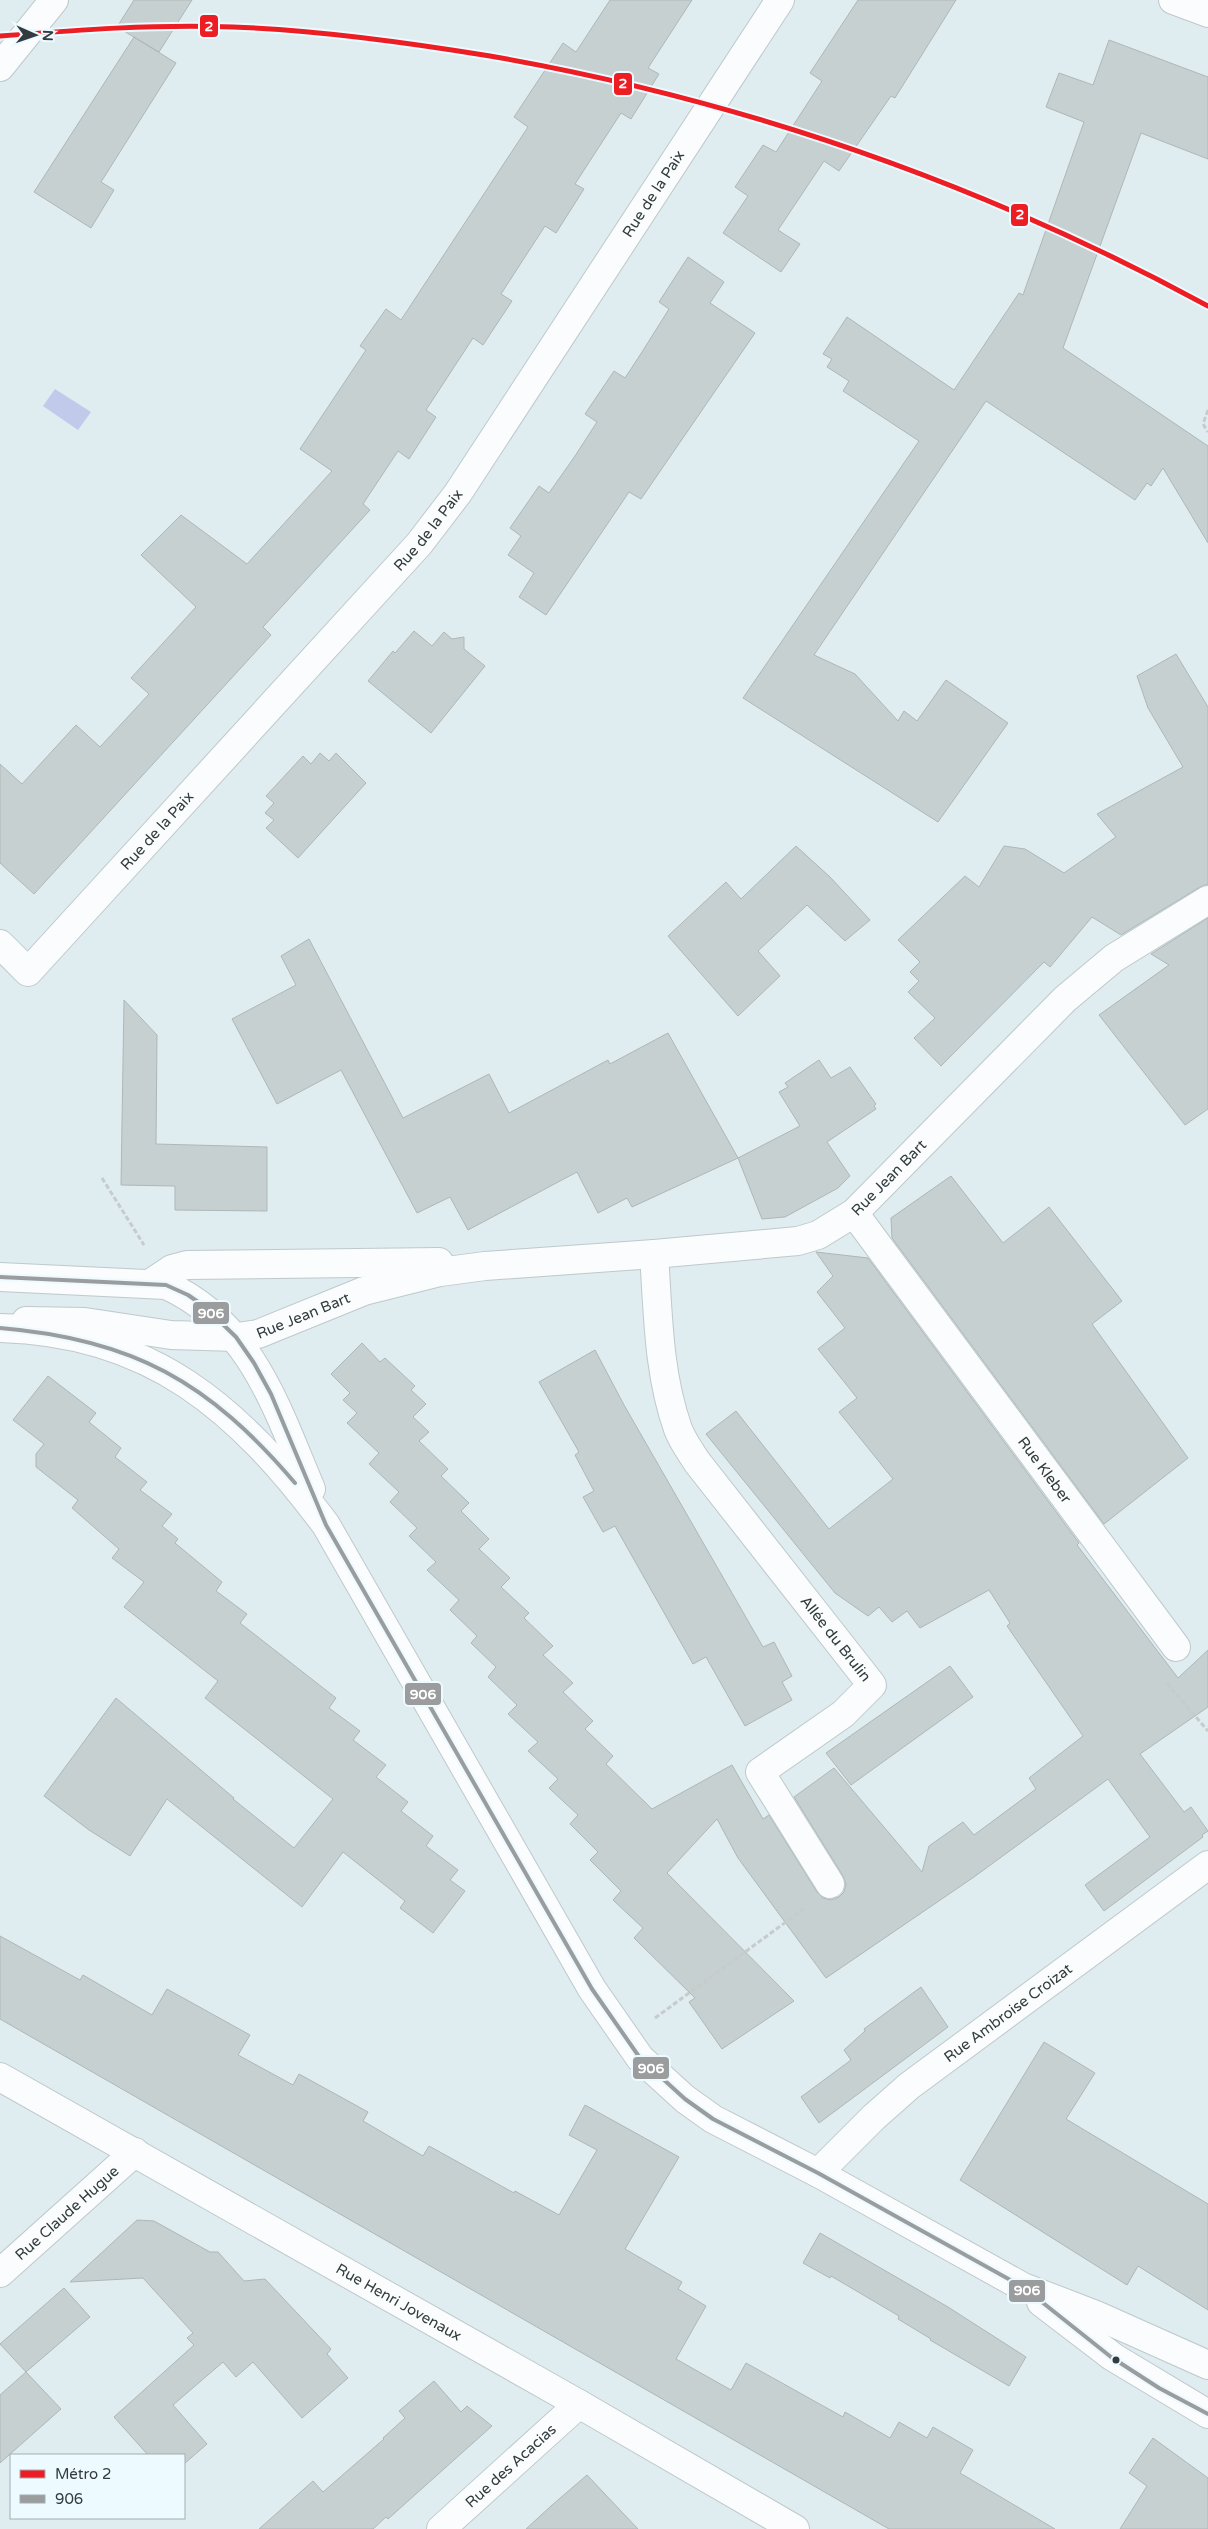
<svg xmlns="http://www.w3.org/2000/svg" width="1208" height="2529" viewBox="0 0 1208 2529" font-family="'Varela Round',sans-serif">
  <style>
    .water { fill: #c2caec }
    .building { fill: #c6d0d1; stroke: #aeb7b8 }
    .lines { fill: none; stroke-linecap: round; stroke-linejoin: round }
    .street-casing { stroke: #bfc9cc; stroke-width: 30 }
    .secondary-casing { stroke: #bfc9cc; stroke-width: 30 }
    .path { stroke: #c6cbcc; stroke-width: 3; stroke-dasharray: 5 2.5; stroke-linecap: butt }
    .street { stroke: #fafcfd; stroke-width: 28 }
    .secondary { stroke: #fafcfd; stroke-width: 28 }
    .bus-1-casing { stroke: #edfaff; stroke-width: 8 }
    .bus-1 { stroke: #9a9c9d; stroke-width: 4 }
    .metro-1-casing { stroke: #edfaff; stroke-width: 9 }
    .metro-1 { stroke: #ed1d24; stroke-width: 5 }
    .bus-dot { fill: #323b3d; stroke: #edfaff; stroke-width: 2 }
    .labels { text-anchor: middle; dominant-baseline: central; stroke-width: 4; stroke-linejoin: round; paint-order: stroke }
    .street-label { font-size: 15px; fill: #323b3d; stroke: #edfaff }
    .line-badge { stroke: #edfaff; stroke-width: 2 }
    .badge-label { font-size: 14px; text-anchor: middle; font-weight: bold; fill: #fff }
  </style>
  <rect width="100%" height="100%" fill="#dfecf0"/>
  <path class="water" d="M55,389L91,412L78,430L43,406Z"/>
  <path class="building" d="M134,0H192L159,52L117,27Z
    M610,0H692L648,68L659,74L631,119L621,113L575,184L584,189L556,233L545,226L501,294L512,301L483,345L473,338L426,410L436,417L409,459L398,451L363,504L370,510L263,627L271,635L34,894L0,863V764L22,784L76,725L100,747L149,694L131,678L196,607L141,555L181,515L247,564L332,471L300,449L366,350L360,346L386,309L401,320L528,127L514,117L563,43L576,52Z
    M858,0H956L895,98L891,96L839,171L824,161L778,230L800,244L781,272L723,233L748,196L735,187L763,145L776,152L822,81L810,73Z
    M134,37L176,63L101,182L114,190L91,228L34,192Z
    M1109,40L1208,77V159L1141,133L1063,348L1208,446V543L1163,468L1151,486L1147,483L1135,500L986,401L814,655L855,674L898,721L904,711L917,721L946,680L1008,723L938,822L743,698L919,441L843,391L849,381L827,367L832,359L823,354L847,317L954,390L1019,293L1023,295L1084,122L1046,107L1059,73L1093,85Z
    M688,257L724,282L710,303L755,333L641,499L629,492L546,615L519,597L534,573L508,555L521,536L510,528L539,486L549,493L575,456L597,422L585,414L614,371L625,378L642,352L669,309L659,302Z
    M414,631L432,646L444,632L452,639L464,637V649L485,666L431,733L368,681L393,651L395,653Z
    M1176,654L1208,707V884L1200,887L1121,935L1092,917L1050,967L1044,962L941,1066L914,1038L935,1018L908,992L919,981L910,972L920,962L898,940L965,876L979,887L1004,846L1025,849L1064,873L1116,837L1097,814L1183,767L1148,708L1137,676Z
    M320,753L329,761L336,753L366,783L298,858L266,828L274,820L265,813L274,803L266,796L303,756L311,764Z
    M796,846L830,877L870,920L845,941L807,905L758,951L780,976L738,1016L668,936L726,882L741,899Z
    M1208,918V1109L1185,1125L1099,1015L1169,965L1151,954Z
    M309,939L403,1118L489,1074L509,1113L608,1060L610,1064L668,1033L738,1158L632,1207L627,1198L598,1213L577,1172L468,1230L450,1197L417,1213L341,1070L277,1104L232,1019L296,985L281,956Z
    M124,1000L157,1035L156,1144L267,1147V1211L175,1210V1186L121,1185Z
    M819,1060L831,1078L850,1067L876,1104L874,1106L876,1109L827,1142L850,1176L838,1188L785,1217L762,1219L738,1158L800,1126L779,1092L788,1087L785,1083Z
    M951,1176L1003,1243L1049,1207L1122,1301L1092,1324L1188,1458L1104,1524L892,1238L891,1218Z
    M816,1252L868,1258L1079,1543L1077,1545L1178,1678L1208,1650V1707L1140,1754L1184,1812L1191,1807L1208,1831L1202,1835L1203,1837L1104,1911L1085,1885L1150,1837L1108,1779L974,1877L826,1978L738,1858L717,1819L667,1873L794,2001L722,2049L689,2002L695,1998L634,1938L643,1928L613,1900L621,1891L590,1860L598,1852L570,1824L578,1815L549,1788L558,1779L528,1751L538,1742L508,1714L517,1705L488,1677L496,1667L471,1643L477,1636L450,1610L459,1600L427,1570L436,1562L409,1536L417,1528L390,1502L399,1492L369,1464L379,1453L347,1423L357,1413L343,1400L350,1393L331,1374L362,1343L380,1362L385,1358L415,1386L411,1390L426,1404L413,1417L429,1432L419,1441L448,1469L441,1476L469,1503L461,1511L489,1539L479,1549L510,1578L501,1587L529,1613L524,1618L553,1646L543,1655L573,1683L563,1692L593,1721L585,1729L613,1756L606,1764L652,1809L732,1765L763,1819L769,1815L817,1892L823,1898L831,1900L839,1897L844,1892L846,1884L843,1876L794,1797L834,1768L922,1872L929,1846L963,1822L974,1835L1036,1789L1029,1778L1083,1736L1007,1626L1010,1623L989,1590L920,1628L907,1611L892,1622L879,1607L868,1616L835,1593L706,1434L736,1411L829,1529L893,1479L839,1412L857,1398L818,1349L845,1328L817,1292L833,1276Z
    M595,1350L624,1405L763,1647L774,1642L792,1676L782,1682L792,1700L745,1726L706,1657L693,1664L615,1526L603,1532L583,1497L594,1491L575,1455L579,1452L539,1382Z
    M48,1376L96,1413L89,1422L121,1448L115,1457L147,1482L140,1490L172,1514L162,1526L178,1539L175,1543L222,1582L216,1591L247,1614L240,1623L336,1698L329,1708L360,1731L353,1740L386,1765L376,1777L408,1802L401,1811L433,1836L426,1846L458,1870L450,1880L465,1891L433,1933L400,1908L405,1901L343,1852L302,1907L167,1799L130,1856L89,1830L44,1796L116,1698L234,1798L233,1799L294,1848L333,1799L205,1698L218,1681L124,1607L144,1582L112,1558L119,1549L72,1508L78,1500L36,1467V1454L44,1444L13,1420Z
    M950,1666L973,1697L851,1785L826,1753Z
    M0,1936L80,1980L83,1975L152,2015L167,1989L250,2035L238,2055L293,2085L299,2074L368,2112L363,2121L423,2156L429,2146L514,2193L515,2191L559,2215L597,2150L569,2135L585,2105L679,2157L625,2249L682,2282L678,2289L706,2306L676,2359L731,2390L746,2363L843,2417L845,2412L890,2438L899,2422L927,2438L933,2427L973,2450L960,2473L1055,2529H889L0,2019Z
    M921,1987L948,2027L819,2123L801,2097L851,2060L844,2050L865,2031L864,2029Z
    M1044,2042L1095,2073L1066,2119L1208,2204V2310L1138,2266L1127,2285L960,2180Z
    M137,2220L154,2221L210,2252H218L244,2281L265,2279L331,2349L327,2354L348,2378L302,2418L253,2362L236,2377L223,2362L173,2405L207,2444L184,2464V2455H148L114,2417L194,2345L187,2338L193,2333L143,2278L70,2282Z
    M820,2233L948,2307L1026,2357L1009,2386L930,2340L931,2339L898,2319L899,2316L831,2276L830,2278L803,2263Z
    M64,2288L90,2317L26,2372L61,2409L0,2463V2395L26,2372L0,2344Z
    M434,2381L461,2412L467,2406L492,2426L388,2519L386,2517L373,2529H259L313,2481L323,2492L384,2439L383,2438L405,2418L399,2411Z
    M1153,2438L1208,2478V2529H1120L1147,2486L1129,2473Z
    M587,2475L638,2529H526L551,2506Z"/>
  <g class="lines">
    <defs>
      <g id="street">
        <path d="M0,67L54,0"/>
        <path id="s1" d="M0,944L28,972L419,544L458,493L780,0"/>
        <path id="s2" d="M854,1213L1176,1647"/>
        <path id="s3" d="M654,1254C658,1312 658,1373 678,1429C682,1440 690,1451 697,1462L872,1685L843,1714L760,1772L830,1884"/>
        <path d="M151,1283L172,1269L187,1265L439,1262"/>
        <path id="s4" d="M26,1321L85,1322L171,1335L236,1337L258,1334L364,1291L440,1272L485,1266L654,1254L798,1241L818,1235L854,1213L1065,999L1114,958L1208,900"/>
        <path id="s5" d="M0,2077L579,2404L795,2529"/>
        <path id="s6" d="M0,2273L135,2152"/>
        <path id="s7" d="M441,2529L579,2404"/>
      </g>
      <g id="secondary">
        <path d="M1173,0L1208,13"/>
        <path d="M0,1277L166,1285C251,1323 277,1409 311,1489"/>
        <path d="M0,1328C152,1332 239,1409 326,1525L592,1989L640,2058L685,2099L713,2119L818,2173L1023,2287L1096,2315L1208,2365"/>
        <path id="s8" d="M818,2173L874,2117L909,2086L1208,1865"/>
        <path d="M1041,2302L1113,2357L1208,2414"/>
      </g>
    </defs>
    <use href="#street" class="street-casing"/>
    <use href="#secondary" class="secondary-casing"/>
    <path class="path" d="M1208,410L1203,424L1208,432
      M102,1178L144,1245
      M1167,1683L1208,1731
      M655,2018L805,1908"/>
    <use href="#street" class="street"/>
    <use href="#secondary" class="secondary"/>
    <defs>
      <path id="bus-1" d="M0,1277L166,1285L188,1295L204,1306L236,1337L254,1363L271,1394L326,1525L592,1989L640,2058L685,2099L713,2119L818,2173L1023,2287L1111,2357L1159,2388L1208,2414
        M0,1328C133,1339 209,1382 295,1483"/>
    </defs>
    <use href="#bus-1" class="bus-1-casing"/>
    <use href="#bus-1" class="bus-1"/>
    <defs>
      <path id="metro-1" d="M0,36C77,30 155,24 233,27C319,30 405,42 490,56C743,100 983,184 1208,306"/>
    </defs>
    <use href="#metro-1" class="metro-1-casing"/>
    <use href="#metro-1" class="metro-1"/>
  </g>
  <circle class="bus-dot" cx="1116" cy="2360" r="4.5"/>
  <g class="labels">
    <g class="street-label">
      <text stroke="none"><textPath href="#s1" startOffset="1041">Rue de la Paix</textPath></text>
      <text stroke="none"><textPath href="#s1" startOffset="636">Rue de la Paix</textPath></text>
      <text stroke="none"><textPath href="#s1" startOffset="231">Rue de la Paix</textPath></text>
      <text stroke="none"><textPath href="#s4" startOffset="898">Rue Jean Bart</textPath></text>
      <text stroke="none"><textPath href="#s4" startOffset="282">Rue Jean Bart</textPath></text>
      <text stroke="none"><textPath href="#s2" startOffset="320">Rue Kleber</textPath></text>
      <text stroke="none"><textPath href="#s3" startOffset="440">Allée du Brulin</textPath></text>
      <text stroke="none"><textPath href="#s8" startOffset="249">Rue Ambroise Croizat</textPath></text>
      <text stroke="none"><textPath href="#s6" startOffset="90">Rue Claude Hugue</textPath></text>
      <text stroke="none"><textPath href="#s5" startOffset="458">Rue Henri Jovenaux</textPath></text>
      <text stroke="none"><textPath href="#s7" startOffset="94">Rue des Acacias</textPath></text>
    </g>
  </g>
  <g class="line-badge">
    <rect x="199" y="14" width="20" height="24" rx="5" fill="#ed1d24"/>
    <rect x="613" y="72" width="20" height="24" rx="5" fill="#ed1d24"/>
    <rect x="1010" y="203" width="19" height="24" rx="5" fill="#ed1d24"/>
    <rect x="192" y="1301" width="38" height="24" rx="5" fill="#9a9c9d"/>
    <rect x="404" y="1682" width="38" height="24" rx="5" fill="#9a9c9d"/>
    <rect x="632" y="2056" width="38" height="24" rx="5" fill="#9a9c9d"/>
    <rect x="1008" y="2279" width="38" height="24" rx="5" fill="#9a9c9d"/>
  </g>
  <g class="badge-label">
    <text x="209" y="31">2</text>
    <text x="623" y="88">2</text>
    <text x="1020" y="219">2</text>
    <text x="211" y="1318">906</text>
    <text x="423" y="1699">906</text>
    <text x="651" y="2073">906</text>
    <text x="1027" y="2295">906</text>
  </g>
  <rect x="10" y="2454" width="175" height="65" fill="#edfaff" stroke="#a2aeb1"/>
  <rect x="20" y="2470" width="25" height="8" fill="#ed1d24" stroke="#a2aeb1"/>
  <text x="55" y="2479" font-size="15" fill="#323b3d">Métro 2</text>
  <rect x="20" y="2495" width="25" height="8" fill="#9a9c9d" stroke="#a2aeb1"/>
  <text x="55" y="2504" font-size="15" fill="#323b3d">906</text>
  <g transform="translate(35 35) rotate(92)" stroke="#edfaff" stroke-width="4" paint-order="stroke">
  <path d="M0-4L9 19L0 12L-9 19Z" fill="#323b3d"/>
  <text y="-8" font-size="14" font-weight="bold" text-anchor="middle" fill="#323b3d">N</text>
  </g>
</svg>
